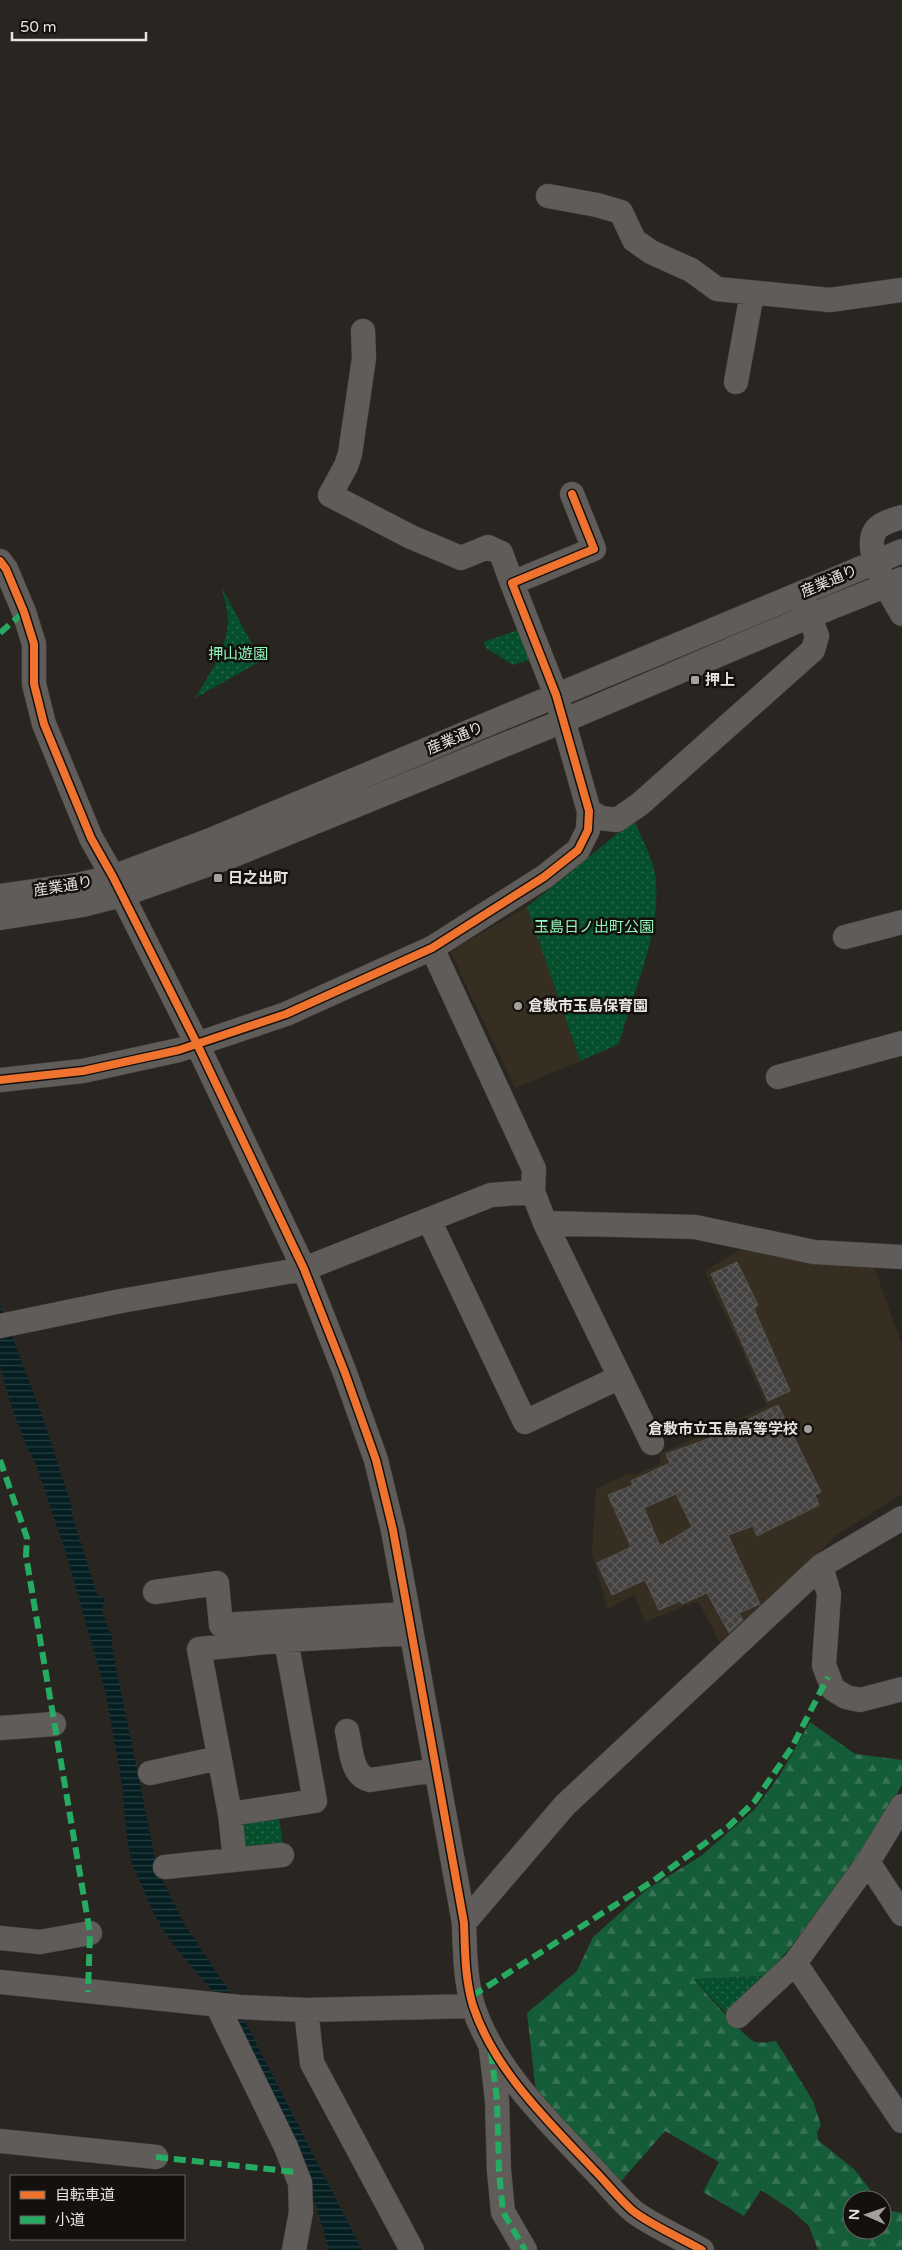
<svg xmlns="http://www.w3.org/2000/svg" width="902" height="2250" viewBox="0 0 902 2250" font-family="'Varela Round','Noto Sans JP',sans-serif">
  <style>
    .built { fill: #372e22 }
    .grass { fill: url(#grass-dots) }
    .forest { fill: url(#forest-firs) }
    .water { fill: url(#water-rules) }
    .building { fill: url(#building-cross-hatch); stroke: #555353; fill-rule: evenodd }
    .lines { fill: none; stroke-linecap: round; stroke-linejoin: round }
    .minor-casing { stroke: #45413e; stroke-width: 25 }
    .minor { stroke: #5f5c59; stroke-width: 24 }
    .quiet { stroke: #26ab63; stroke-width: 6; stroke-dasharray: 12 6; stroke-linecap: butt }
    .cycleway-casing { stroke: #13100d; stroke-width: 11 }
    .cycleway { stroke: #ef722f; stroke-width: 8 }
    .poi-dot { fill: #a4a19c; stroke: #13100d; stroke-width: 2 }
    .labels { text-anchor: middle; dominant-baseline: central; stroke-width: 5; stroke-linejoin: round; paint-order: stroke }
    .street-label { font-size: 15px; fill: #e7e3de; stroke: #13100d }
    .park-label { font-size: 15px; fill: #91f7b9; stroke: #13100d }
    .poi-label { font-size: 15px; font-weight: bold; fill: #e7e3de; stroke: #13100d; text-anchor: start }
  </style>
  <defs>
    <pattern id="grass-dots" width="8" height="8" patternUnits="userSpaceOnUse" patternTransform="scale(1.25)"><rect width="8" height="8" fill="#064f2d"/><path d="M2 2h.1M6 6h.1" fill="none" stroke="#2a684b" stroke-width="1.8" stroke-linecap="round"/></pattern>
    <pattern id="forest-firs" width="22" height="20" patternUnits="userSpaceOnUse" patternTransform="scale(1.25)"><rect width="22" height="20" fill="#155c38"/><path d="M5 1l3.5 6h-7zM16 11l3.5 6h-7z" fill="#377354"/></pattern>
    <pattern id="water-rules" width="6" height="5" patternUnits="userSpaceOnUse" patternTransform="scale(1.25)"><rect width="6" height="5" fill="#041e22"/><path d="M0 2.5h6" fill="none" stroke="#293f42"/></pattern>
    <pattern id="building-cross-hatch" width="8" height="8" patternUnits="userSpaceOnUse" patternTransform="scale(1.25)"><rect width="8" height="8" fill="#434241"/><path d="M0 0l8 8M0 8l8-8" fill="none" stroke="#5e5d5c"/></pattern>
  </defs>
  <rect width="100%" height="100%" fill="#292622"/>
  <path class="built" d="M527,907L580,1061L515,1088L450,951Z
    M739,1250L873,1264L902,1346V1494L835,1536L774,1599L723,1648L698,1601L645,1622L634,1595L607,1609L592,1552L596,1489L629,1473L635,1475L660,1464L661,1453L767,1406L705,1271Z"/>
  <path class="grass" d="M222,588L261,661L195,698C209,675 228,647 228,619C228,609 224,598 222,588Z
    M518,630L529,660L513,665L486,648L484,642Z
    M634,820C642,839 654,860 656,881C660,938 633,990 619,1044L580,1061L527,907Z
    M278,1812L284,1850L241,1847L240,1823Z
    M765,1976L728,2015L693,1979Z"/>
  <path class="forest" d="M810,1722L855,1754L902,1760V1785L867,1843L790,1948L765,1976L693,1979C702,1989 746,2038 753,2041C760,2044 768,2042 776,2041L813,2101L821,2125L817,2132L818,2140L855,2170L878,2200H852V2230H882V2205L886,2210L902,2213V2250H818L809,2226L790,2209L761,2190L744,2216L703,2192L719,2162L665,2131L616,2187L538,2110L527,2013L577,1971L593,1937L646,1890L701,1856L755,1809L780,1775Z"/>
  <path class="water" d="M0,1305L43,1418L72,1507L71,1511L97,1594L105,1599L102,1611L112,1637V1647L155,1858L161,1877L185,1925L230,1992L362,2250H329L317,2208L277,2116L218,1998L175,1947L158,1922L132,1864L127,1839L122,1784L106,1694L65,1550L35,1462L25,1443L10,1402L0,1367Z"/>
  <path class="building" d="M737,1262L758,1305L754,1309L790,1391L768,1401L711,1274Z
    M778,1405L821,1492L815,1495L819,1505L757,1536L753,1526L728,1535L760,1604L739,1613L743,1620L729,1633L707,1593L682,1604L680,1601L659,1610L645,1580L612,1595L597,1563L631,1547L608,1495L633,1485L631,1481L670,1463L666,1454L705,1440ZM676,1494L692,1527L660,1546L644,1508Z"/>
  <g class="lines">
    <defs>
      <path id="minor" d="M548,196L597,205L621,212L634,240L651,252L691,270L717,289L830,300L902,290
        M363,331L364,358L350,454L346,466L330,495L411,537L461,558L488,547L501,553L512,583
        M736,382L752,293
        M902,517C893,520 880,523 875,531C862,551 892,596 902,614
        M0,561L6,569L24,612L34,644V684L44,724L91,838L113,877L197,1044L304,1269L345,1373L376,1460L393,1530L464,1923C465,1951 465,1980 473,2006C494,2070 549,2122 594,2170C607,2183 619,2199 633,2211C651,2225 681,2238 702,2250
        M589,811L601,818L617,820L640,804L813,650L817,636L804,602
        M0,896L77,885L113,877L208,841L902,551
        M0,918L83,905L122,895L229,857L563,721L810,616L902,579
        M845,937L902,922
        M432,948L534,1169L533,1192L545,1223L695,1227L814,1252L902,1257
        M778,1077L902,1043
        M0,1080L83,1071L179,1050L286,1014L432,948L544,877L578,850L588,830L589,811L556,695L512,583L594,549L572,494
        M429,1220L525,1422L620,1377
        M545,1223L652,1443
        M0,1326L121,1301L304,1269L491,1195L533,1192
        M821,1566L829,1594L824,1665L833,1689L846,1697L860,1700L902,1689
        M155,1592L217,1583L221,1625L407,1614
        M0,1728L54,1724
        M347,1731C351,1748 351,1776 370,1780L436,1770
        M150,1773L219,1758
        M230,1814L315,1801L286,1640
        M235,1860L230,1814L199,1649L286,1640L410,1633
        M868,1862L902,1914
        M165,1867L282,1855
        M464,1923L565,1805L821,1566L902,1518
        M0,1938L40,1942L90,1933
        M795,1963L902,2121
        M0,1982L240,2007L306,2010L473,2006
        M217,2005L286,2147L300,2183L301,2212L294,2250
        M306,2010L312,2063L412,2250
        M738,2016L795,1963L868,1862L902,1806
        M491,2049L497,2100L499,2171L503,2212L525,2250
        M0,2141L156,2157"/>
    </defs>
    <use href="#minor" class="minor-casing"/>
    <use href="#minor" class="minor"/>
    <path class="quiet" d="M0,633L24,612
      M0,1460L27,1538L26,1556L90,1933L88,1992
      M472,1996L653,1881L729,1826L755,1801L792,1747L828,1677
      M491,2052L497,2100L499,2171L503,2212L525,2250
      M156,2157L296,2172"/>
    <defs>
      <path id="cycleway" d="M0,561L6,569L24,612L34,644V684L44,724L91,838L113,877L197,1044L304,1269L345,1373L376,1460L393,1530L464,1923C465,1951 465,1980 473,2006C494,2070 549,2122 594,2170C607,2183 619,2199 633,2211C651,2225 681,2238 702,2250
        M0,1080L83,1071L179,1050L286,1014L432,948L544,877L578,850L588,830L589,811L556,695L512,583L594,549L572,494"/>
    </defs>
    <use href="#cycleway" class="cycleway-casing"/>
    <use href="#cycleway" class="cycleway"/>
  </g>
  <g class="poi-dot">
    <rect x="690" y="675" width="10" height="10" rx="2.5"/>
    <rect x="213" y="873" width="10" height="10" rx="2.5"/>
    <circle cx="518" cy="1006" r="5"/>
    <circle cx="808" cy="1429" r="5"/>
  </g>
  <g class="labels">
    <g class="street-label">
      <text transform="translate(829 581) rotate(-23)">産業通り</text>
      <text transform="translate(455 738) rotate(-23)">産業通り</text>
      <text transform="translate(63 886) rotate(-9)">産業通り</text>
    </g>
    <g class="park-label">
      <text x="238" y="654">押山遊園</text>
      <text x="594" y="927">玉島日ノ出町公園</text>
    </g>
    <g class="poi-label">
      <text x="705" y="680">押上</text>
      <text x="228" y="878">日之出町</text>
      <text x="528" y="1006">倉敷市玉島保育園</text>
      <text x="798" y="1429" text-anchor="end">倉敷市立玉島高等学校</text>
    </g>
  </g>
  <rect x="10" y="2175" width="175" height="65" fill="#13100d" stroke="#686461"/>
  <rect x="20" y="2191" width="25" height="8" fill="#ef722f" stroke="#686461"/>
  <text x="55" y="2200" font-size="15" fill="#e7e3de">自転車道</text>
  <rect x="20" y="2216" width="25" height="8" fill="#26ab63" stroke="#686461"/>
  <text x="55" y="2225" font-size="15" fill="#e7e3de">小道</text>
  <g transform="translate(867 2215) rotate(272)"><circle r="24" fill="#13100d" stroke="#686461"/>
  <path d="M0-4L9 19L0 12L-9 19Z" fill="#a4a19c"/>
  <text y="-8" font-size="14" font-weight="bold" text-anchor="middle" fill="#e7e3de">N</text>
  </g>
  <path d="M12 32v8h134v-8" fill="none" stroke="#e7e3de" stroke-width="2.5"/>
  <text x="20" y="32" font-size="15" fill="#e7e3de" stroke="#13100d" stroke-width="4" paint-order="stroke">50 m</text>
</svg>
